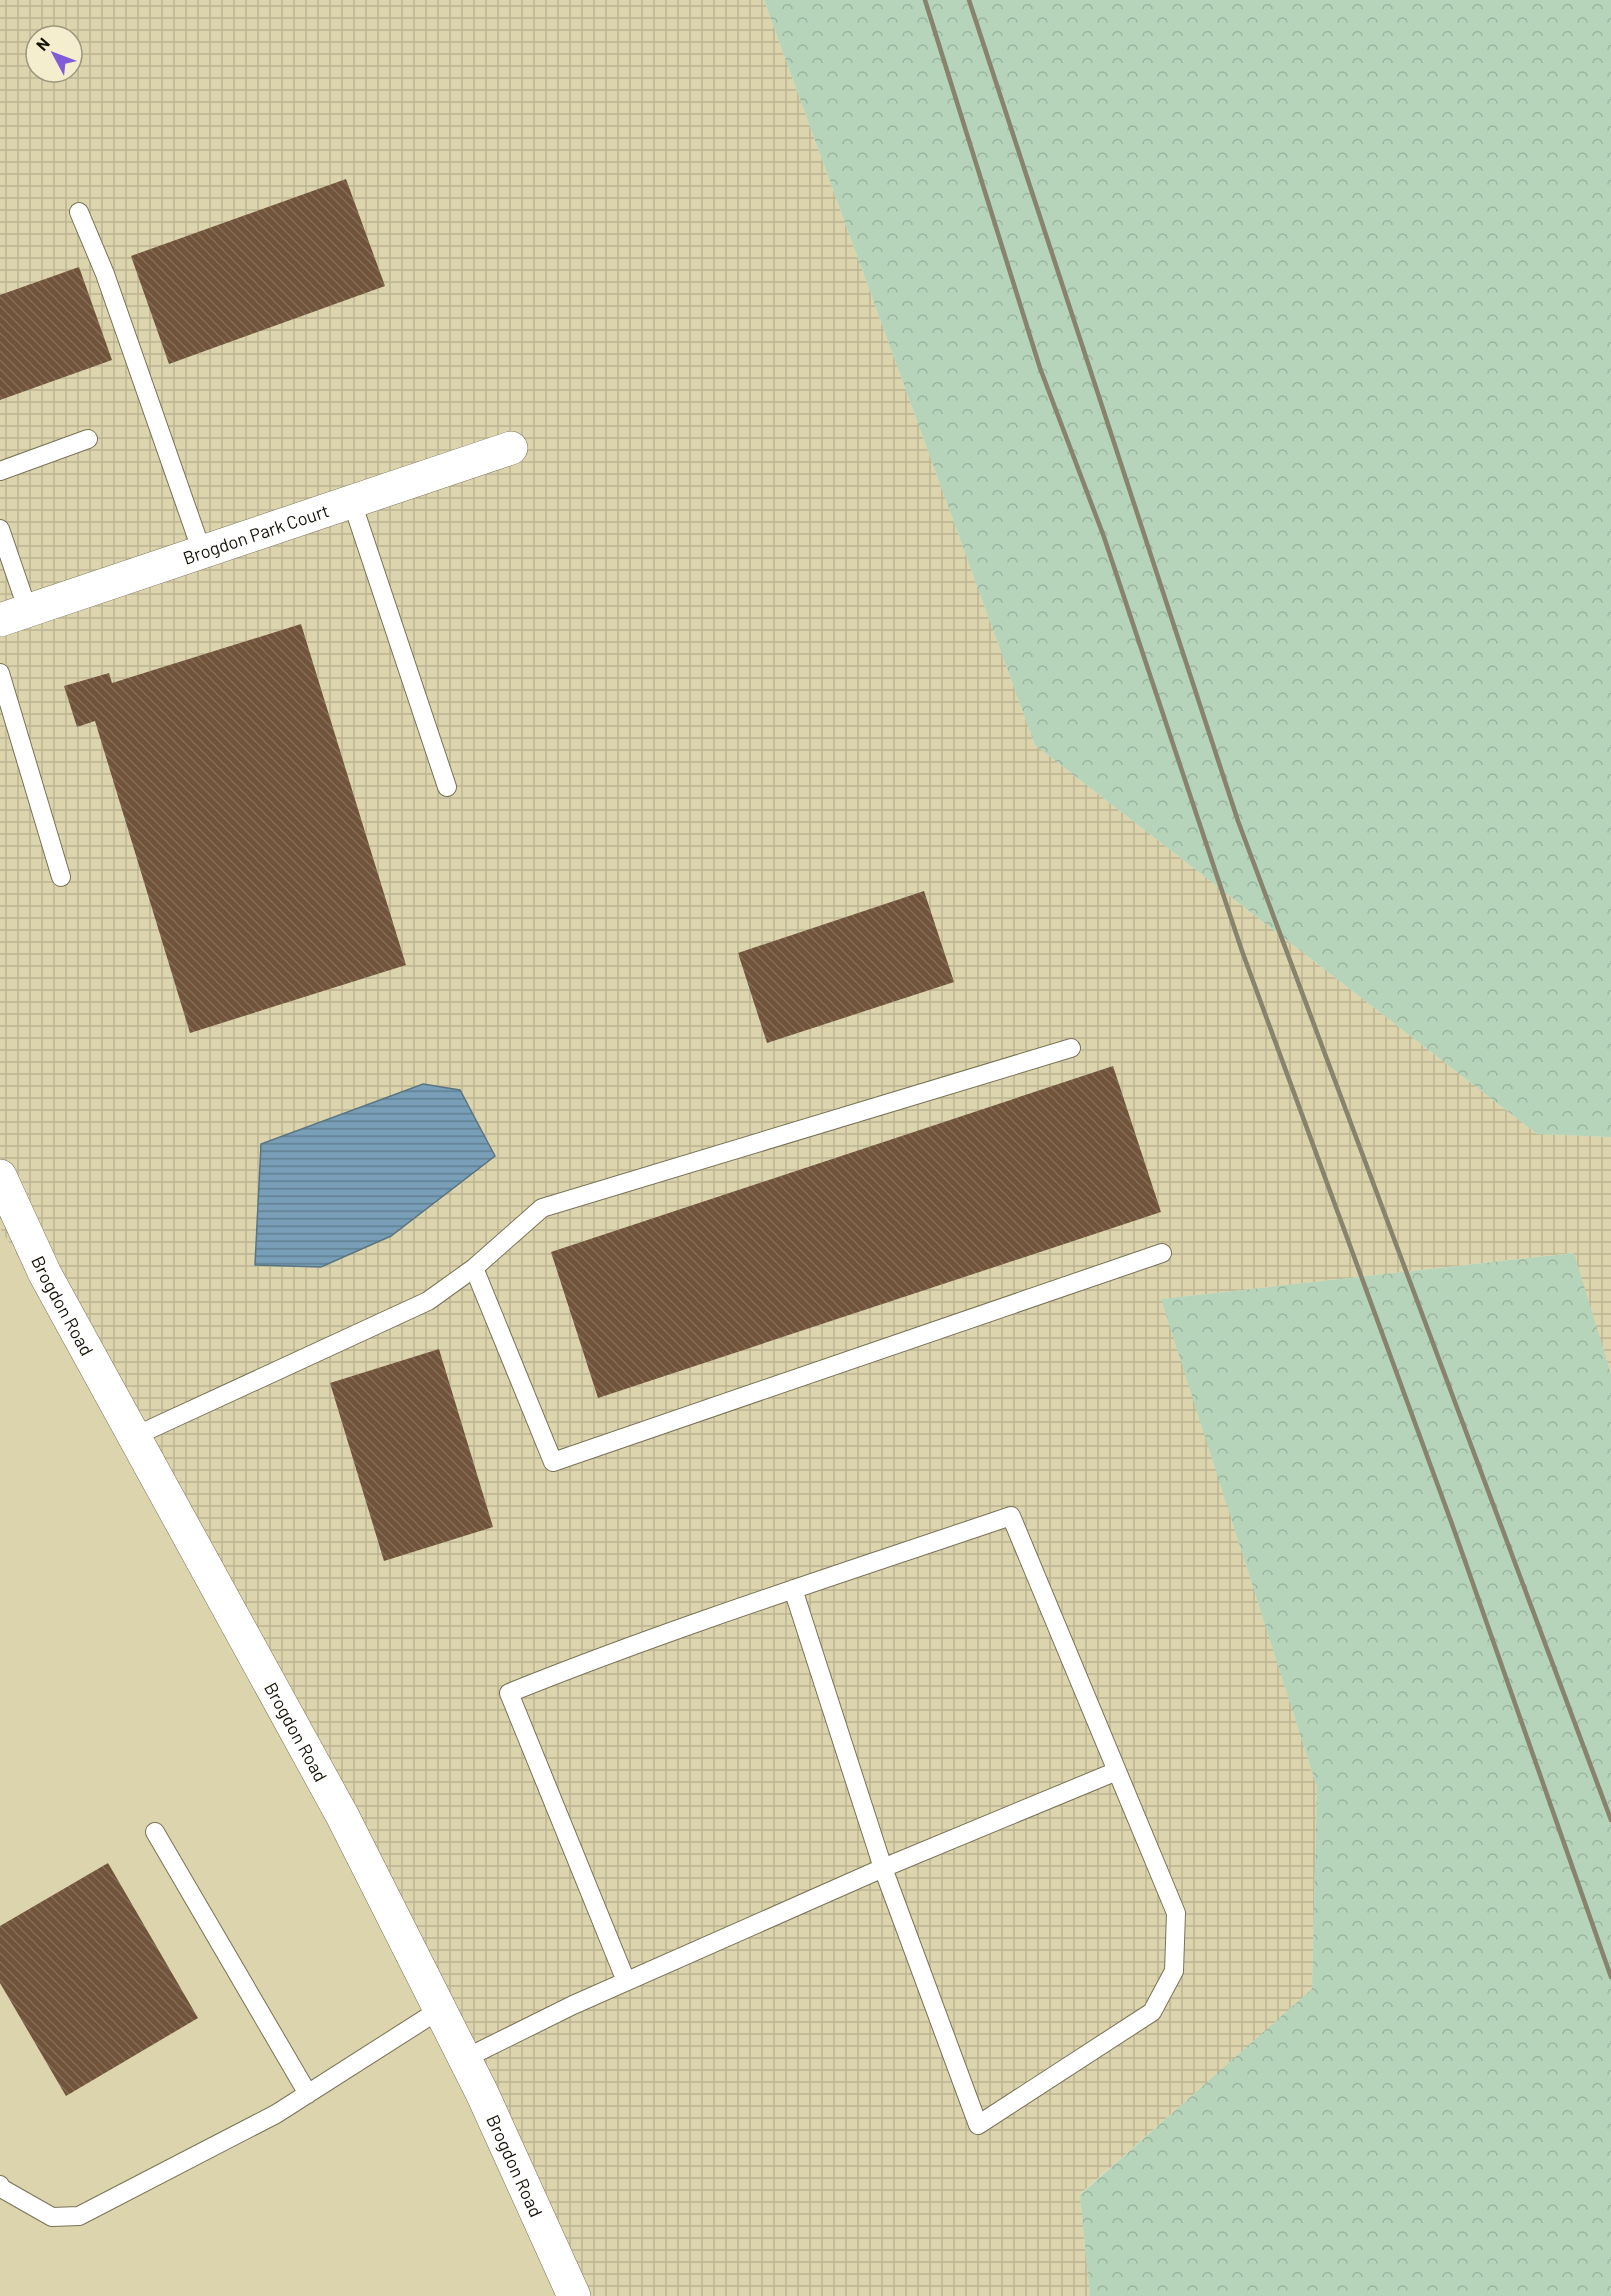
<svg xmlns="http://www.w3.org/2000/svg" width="1611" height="2296" viewBox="0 0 1611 2296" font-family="Barlow,sans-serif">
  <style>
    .built { fill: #dcd4ad }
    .industrial { fill: url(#industrial-grid); fill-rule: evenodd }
    .forest { fill: url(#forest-crowns) }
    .water { fill: url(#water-rules); stroke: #5a7582; stroke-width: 1.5 }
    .building { fill: url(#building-back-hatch) }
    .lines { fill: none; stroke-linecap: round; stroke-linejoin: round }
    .service-casing { stroke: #787357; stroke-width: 20 }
    .minor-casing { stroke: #787357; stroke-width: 34 }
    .service { stroke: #fff; stroke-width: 18 }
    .minor { stroke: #fff; stroke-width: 33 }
    .rail { stroke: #88836d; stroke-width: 4.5 }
    .labels { text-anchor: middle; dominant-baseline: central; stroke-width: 6; stroke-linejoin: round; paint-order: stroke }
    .street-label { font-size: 18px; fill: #151207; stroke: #f4eece }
  </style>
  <defs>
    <pattern id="industrial-grid" width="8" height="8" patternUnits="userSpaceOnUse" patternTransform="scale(1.5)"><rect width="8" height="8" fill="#dcd4ad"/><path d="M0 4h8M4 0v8" fill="none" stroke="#bcb593"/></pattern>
    <pattern id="forest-crowns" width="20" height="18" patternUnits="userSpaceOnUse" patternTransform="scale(1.5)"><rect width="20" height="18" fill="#b5d4ba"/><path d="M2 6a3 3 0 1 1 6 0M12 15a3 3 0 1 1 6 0" fill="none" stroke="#9bb59e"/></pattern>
    <pattern id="water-rules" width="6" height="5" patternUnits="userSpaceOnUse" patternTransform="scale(1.5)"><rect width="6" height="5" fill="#789fb7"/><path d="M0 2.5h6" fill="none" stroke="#618093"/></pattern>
    <pattern id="building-back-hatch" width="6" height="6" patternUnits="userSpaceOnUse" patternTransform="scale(1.5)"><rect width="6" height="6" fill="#71543a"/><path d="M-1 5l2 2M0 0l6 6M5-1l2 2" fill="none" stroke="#836d59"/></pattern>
  </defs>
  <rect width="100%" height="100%" fill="#e7e1c1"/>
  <path class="built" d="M0,1228L296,1706L590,2296H0Z"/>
  <path class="industrial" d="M0,0H764L1035,745L1537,1134L1611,1137V1374L1573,1253L1162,1299L1317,1787L1312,1990L1080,2194L1090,2296H590L296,1706L0,1228ZM36,36H72V72H36Z"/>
  <path class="forest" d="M764,0H1611V1137L1537,1134L1035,745Z
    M1574,1253L1611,1374V2296H1090L1080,2195L1312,1989L1317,1787L1161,1299Z"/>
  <path class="water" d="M423,1084L460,1090L495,1156L391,1236L321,1267L255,1265L261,1144Z"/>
  <path class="building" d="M346,179L385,286L169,364L131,256Z
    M79,267L112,360L0,400V295Z
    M301,624L406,965L190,1033L95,721L77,727L64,686L109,673L112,683Z
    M924,891L954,982L767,1043L738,953Z
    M1113,1066L1161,1212L598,1398L551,1252Z
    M439,1349L493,1527L384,1561L330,1383Z
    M108,1863L198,2018L66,2096L0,1983V1926Z"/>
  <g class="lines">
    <defs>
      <path id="service" d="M79,212L105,274L202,552
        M0,471L88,439
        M352,502L447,787
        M0,529L28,611
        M0,673L61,877
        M474,1268L553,1462L1162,1253
        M133,1437L428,1301L474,1268L542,1208L1071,1048
        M793,1589L883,1868L1117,1771
        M155,1832L308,2094
        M464,2059L573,2005L883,1868L978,2125L1152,2012L1174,1971L1176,1913L1011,1516C843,1573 673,1627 509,1693L626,1981
        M0,2185L1,2188L52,2217L79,2216L276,2114L439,2010"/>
      <g id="minor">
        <path id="s1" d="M0,620L511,448"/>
        <path id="s2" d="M0,1176L45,1274L343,1817L482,2093L574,2296"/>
      </g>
    </defs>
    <use href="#service" class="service-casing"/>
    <use href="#minor" class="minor-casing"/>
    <use href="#service" class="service"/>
    <use href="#minor" class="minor"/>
    <path class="rail" d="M925,0L1040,368L1104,537L1242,951L1452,1524L1611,1977
      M969,0L1238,821L1611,1820"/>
  </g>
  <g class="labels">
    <g class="street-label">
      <text stroke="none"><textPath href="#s1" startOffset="270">Brogdon Park Court</textPath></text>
      <text stroke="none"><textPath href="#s2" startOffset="144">Brogdon Road</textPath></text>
      <text stroke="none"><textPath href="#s2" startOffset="630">Brogdon Road</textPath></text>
      <text stroke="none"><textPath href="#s2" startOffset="1116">Brogdon Road</textPath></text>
    </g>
  </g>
  <g transform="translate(54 54) rotate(311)"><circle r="28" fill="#f4eece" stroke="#9b967e" stroke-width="1.5"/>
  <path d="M0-4.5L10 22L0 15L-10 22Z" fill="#805dd7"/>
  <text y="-9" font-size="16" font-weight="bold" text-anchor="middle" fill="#151207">N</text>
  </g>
</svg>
